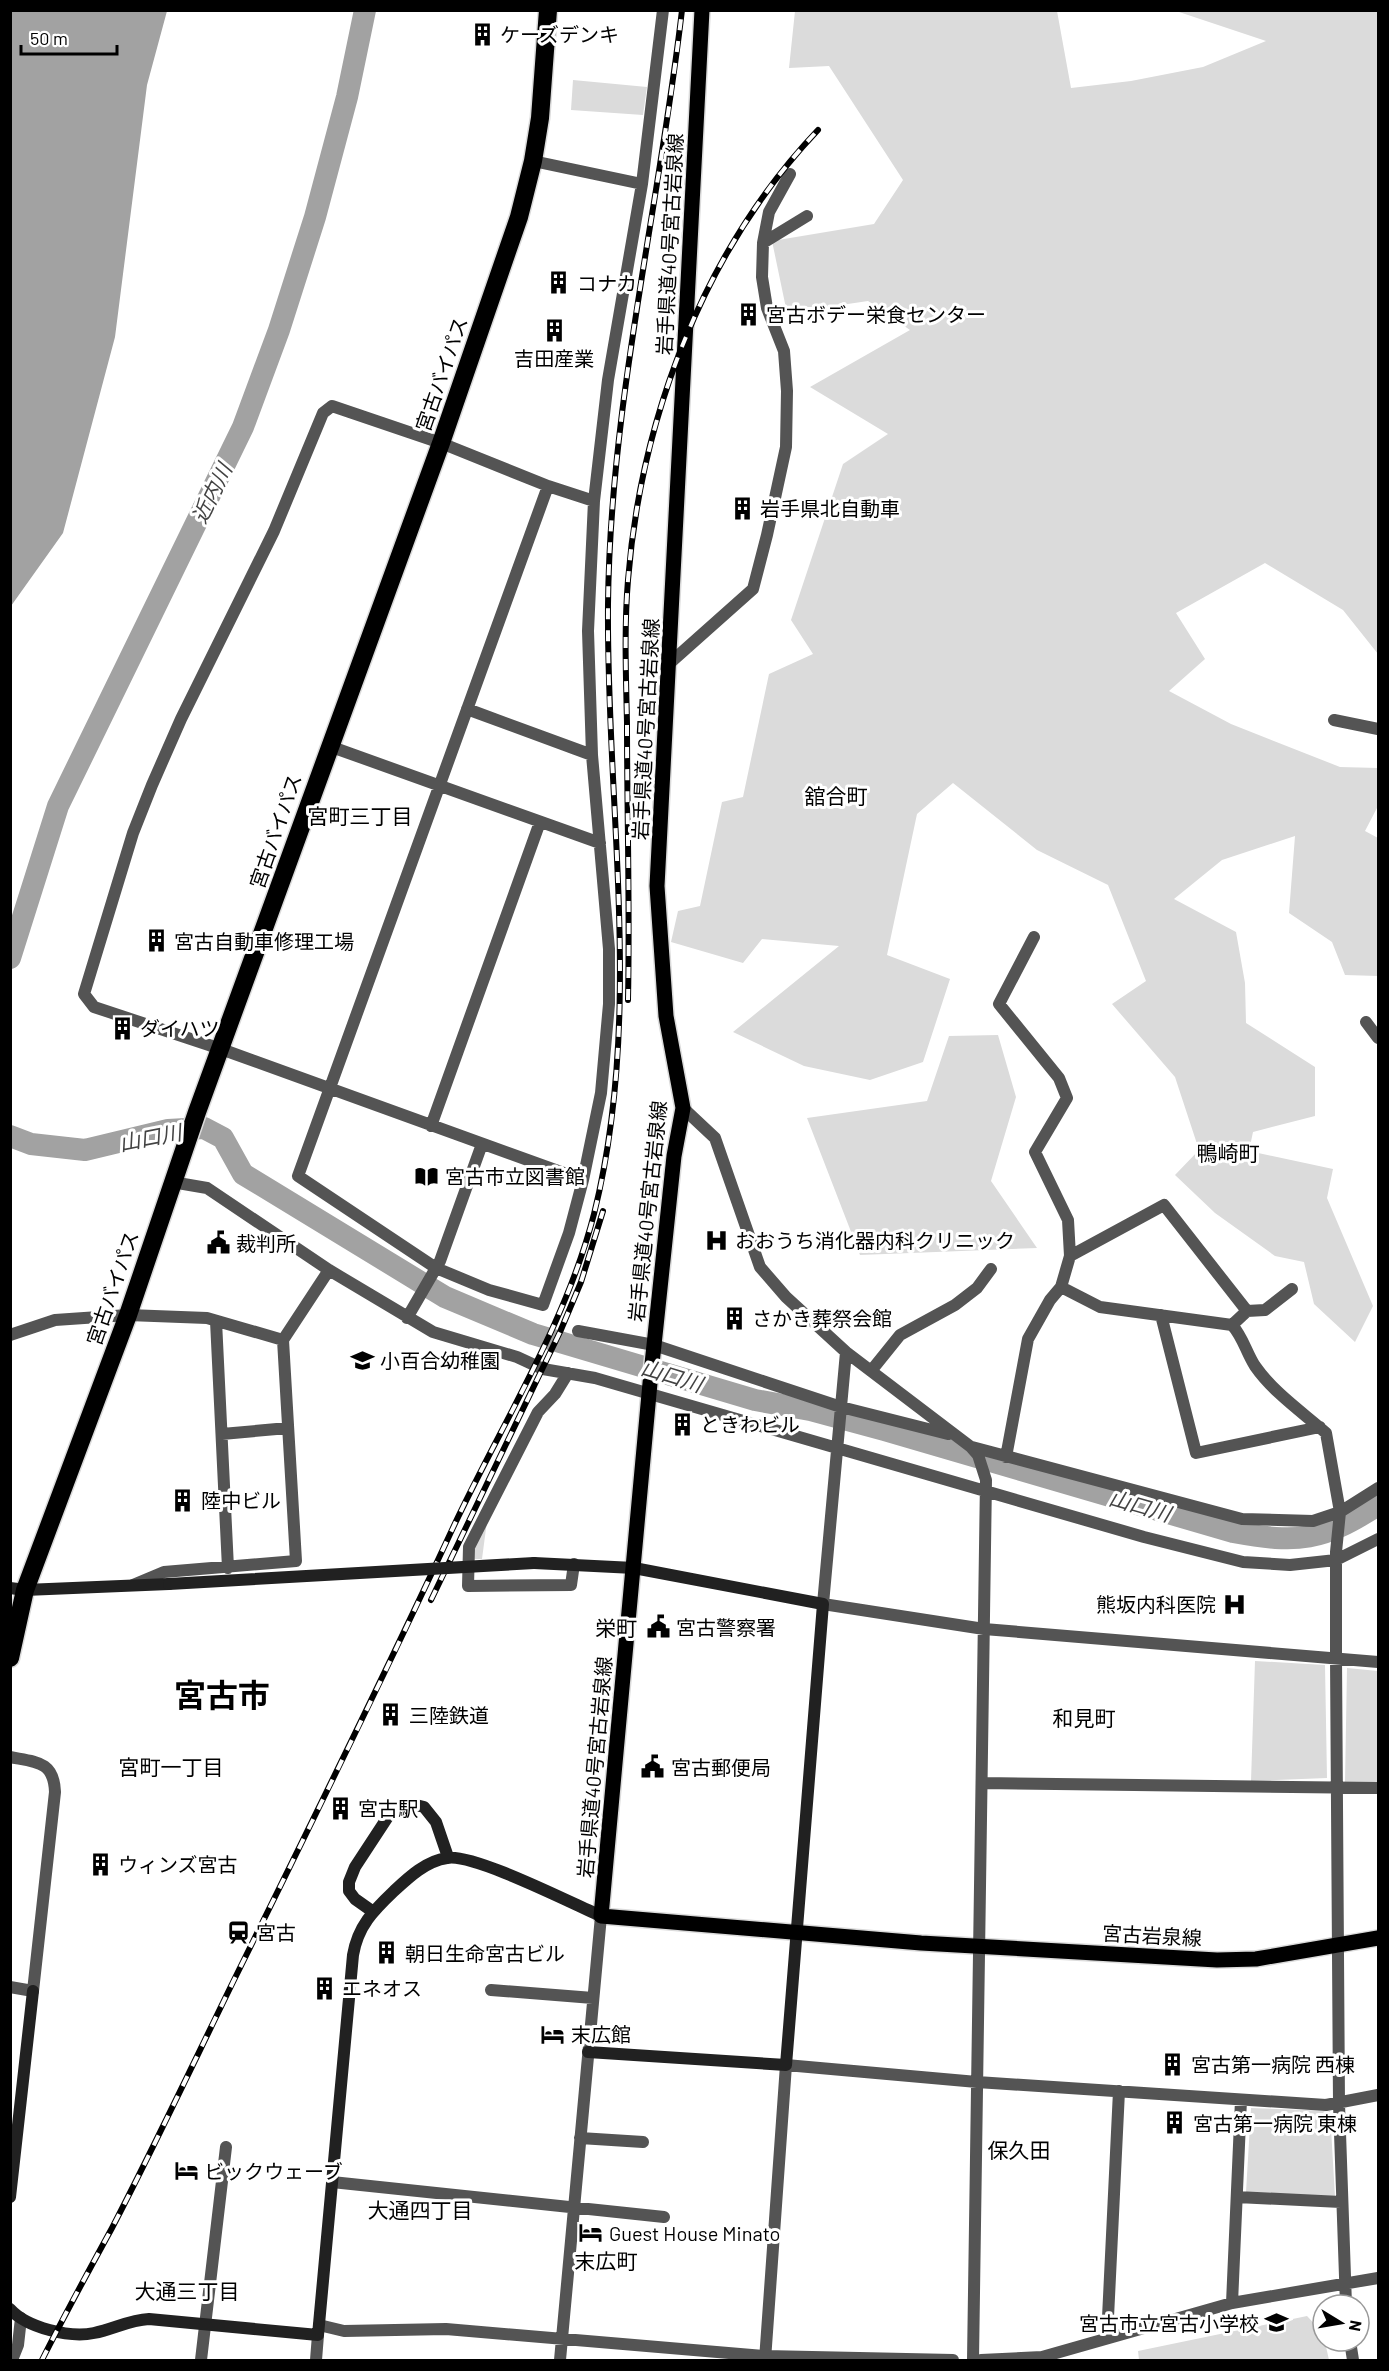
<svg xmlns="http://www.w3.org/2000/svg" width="1389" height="2371" viewBox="0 0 1389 2371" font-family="Barlow,'Noto Sans JP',sans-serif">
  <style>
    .green { fill: #dbdbdb }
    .water { fill: #a2a2a2 }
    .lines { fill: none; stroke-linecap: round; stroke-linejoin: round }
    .river { stroke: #a2a2a2; stroke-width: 22 }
    .primary-casing { stroke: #dbdbdb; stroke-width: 18 }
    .highway-casing { stroke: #dbdbdb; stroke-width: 21 }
    .street { stroke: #545454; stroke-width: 12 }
    .secondary { stroke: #212121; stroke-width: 12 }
    .primary { stroke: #000; stroke-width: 15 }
    .highway { stroke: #000; stroke-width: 18 }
    .rail-casing { stroke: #000; stroke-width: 6 }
    .rail { stroke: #fff; stroke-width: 4; stroke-dasharray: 11; stroke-linecap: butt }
    .secondary-bridge { stroke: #212121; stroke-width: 12 }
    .labels { text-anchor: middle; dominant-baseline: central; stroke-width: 6; stroke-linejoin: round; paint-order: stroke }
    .poi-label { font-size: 20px; fill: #000; stroke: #fff; text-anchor: start }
    .street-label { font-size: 20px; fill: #000; stroke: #fff }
    .water-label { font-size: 21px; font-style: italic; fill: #434343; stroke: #fff }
    .neighbourhood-label { font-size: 21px; fill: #000; stroke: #fff }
    .town-label { font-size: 32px; font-weight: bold; fill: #000; stroke: #fff }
  </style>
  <rect width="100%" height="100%" fill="#fff"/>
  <path class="green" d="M795,11H1057L1071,88L1131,81L1203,67L1266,41L1176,11H1378V654L1343,610L1265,563L1176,613L1205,659L1169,691L1231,724L1340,767L1378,768V806L1365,831L1378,838V976L1345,975L1332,942L1289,913L1295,836L1222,860L1174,899L1236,932L1245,983L1246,1023L1315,1067V1116L1253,1132L1249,1151L1333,1169L1327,1198L1373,1306L1355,1342L1314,1304L1304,1262L1275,1256L1215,1213L1175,1175L1199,1150L1175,1077L1112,1004L1146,981L1108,885L1037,850L953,783L917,814L887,955L950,979L923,1062L870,1080L804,1066L733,1032L839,946L762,939L743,963L671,942L678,911L700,906L722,802L743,797L769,674L813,654L791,620L843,464L888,434L810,387L910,330L868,301L787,313L772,241L874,224L903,180L829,66L789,68Z
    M573,80L647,87L643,115L571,110Z
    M998,1035L1016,1097L991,1181L1037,1248L860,1255L807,1118L927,1101L949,1036Z
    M487,1521L482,1559H471V1546Z
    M1255,1661L1325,1665L1327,1778L1251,1781Z
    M1347,1668L1378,1671V1783L1345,1782Z
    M1251,2108L1330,2111L1335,2197L1246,2192Z
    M1307,2316L1323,2333L1329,2360H1139L1138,2351Z"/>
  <path class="water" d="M11,10L167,11L147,85L115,337L63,533L11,606Z"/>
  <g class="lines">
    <path class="river" d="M10,958L58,806L243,427L279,330L315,217L347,97L365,10
      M10,1136L31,1144L85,1150L168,1130L204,1128L223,1138L243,1174L445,1297L533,1334L755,1400L810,1410L884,1430L1233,1532C1299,1544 1322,1541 1378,1505"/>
    <defs>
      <path id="primary" d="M702,10L657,886L666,1016L683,1108L674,1156L650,1383L601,1916L921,1943L1217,1960L1256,1959L1378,1938"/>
      <path id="highway" d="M10,1658L25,1590L128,1315L197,1112L441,443L519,217L533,161L540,118L548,10"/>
    </defs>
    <use href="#primary" class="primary-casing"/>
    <use href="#highway" class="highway-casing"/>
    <path class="street" d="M533,161L642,184
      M763,243L807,216
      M548,486L298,1176L436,1268L489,1290L543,1305L569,1233L583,1180L601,1093L609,1004V949L592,755L588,631L594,501L608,380L642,184L663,10
      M671,662L753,589L767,535L786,447L787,391L784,351L767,308L762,277L763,243L769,212L790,174
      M467,709L592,755
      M1334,720L1378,729
      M329,746L600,843
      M1034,937L999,1004L1059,1078L1067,1098L1035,1152L1068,1220L1070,1256
      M1366,1022L1378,1038
      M683,1108L715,1138L760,1267L786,1297L846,1352L971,1447L978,1455L986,1480L973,2360
      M431,1126L540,822
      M583,1180L221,1049L94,1007L84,994L133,833L152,785L181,719L274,531L323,413L332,406L441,443L548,486L594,501
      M172,1182L207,1188L329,1270L433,1332L517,1357L543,1369L595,1378L1144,1537L1243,1562L1290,1565L1336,1560L1378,1539
      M1061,1287L1070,1256L1164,1205L1247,1311L1232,1325
      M1247,1311L1265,1310L1292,1289
      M1161,1315L1196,1453L1320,1427
      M407,1318L440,1261L482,1144
      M216,1321L228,1568
      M578,1331L654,1345L841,1407L948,1434
      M10,1335L55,1320L128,1315L207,1318L283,1340
      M846,1352L823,1604L984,1629L1378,1662
      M871,1371L900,1335L955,1305L977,1288L991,1269
      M568,1373L555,1394L538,1412L469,1547L468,1586L571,1585L574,1564
      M222,1434L288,1428
      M972,1447L1242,1519L1313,1521L1340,1512L1378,1488
      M1006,1457L1028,1339L1050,1300L1061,1287L1100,1307L1232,1325C1243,1337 1246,1352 1255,1366C1273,1392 1302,1412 1326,1433L1340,1512L1336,1552V1657L1339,2104L1346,2305
      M133,1585L164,1572L296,1561L283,1340L329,1270
      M10,1757C36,1762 54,1761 55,1792L33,1991L10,1987
      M982,1783L1378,1788
      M491,1990L593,1998
      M580,2138L643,2142
      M332,2182L664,2217
      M1237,2197L1341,2202
      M1232,2303L1241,2100
      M319,2325L344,2331L446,2329L765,2356L953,2360
      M1107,2338L1119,2091
      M1350,2341L1353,2360
      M12,2360L18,2345L21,2318
      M201,2360L226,2147
      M316,2360L318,2335
      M560,2360L601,1916
      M765,2360L786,2065L977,2082L1326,2105L1378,2095
      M981,2360L1042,2357L1232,2303L1378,2278"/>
    <path class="secondary" d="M534,1563L634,1568L823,1604L786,2065L588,2052
      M10,1588L25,1590L169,1584
      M372,1911L355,1899L349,1891V1882L355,1867L393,1809L408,1803L424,1807L436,1822L448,1857
      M10,2197L33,1991
      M10,2309C27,2328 70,2338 94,2333C114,2329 129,2320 149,2319L318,2335L353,1955C358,1926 373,1911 394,1891C409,1877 426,1861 447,1858C473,1853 571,1903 601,1916"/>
    <use href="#primary" class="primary"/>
    <use href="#highway" class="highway"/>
    <defs>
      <path id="rail" d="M628,1000C630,908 627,816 627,723C626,676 624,628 628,580C641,417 704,250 818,130
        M431,1600L560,1332L581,1282L603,1211
        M42,2360C64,2316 88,2272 112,2228C154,2147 193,2064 233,1982C307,1832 381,1683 451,1532C499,1428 565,1327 594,1214C644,1014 606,808 608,605C610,404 659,209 682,10"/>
    </defs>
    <use href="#rail" class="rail-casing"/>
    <use href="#rail" class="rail"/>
    <path class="secondary-bridge" d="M169,1584L534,1563"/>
  </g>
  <defs>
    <symbol id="building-bare" viewBox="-9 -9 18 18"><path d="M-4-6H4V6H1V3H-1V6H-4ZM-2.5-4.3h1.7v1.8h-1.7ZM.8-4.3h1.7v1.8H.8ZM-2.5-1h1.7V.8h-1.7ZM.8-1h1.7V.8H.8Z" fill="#000" stroke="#fff" stroke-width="2.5" paint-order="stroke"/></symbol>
    <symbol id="library-bare" viewBox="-9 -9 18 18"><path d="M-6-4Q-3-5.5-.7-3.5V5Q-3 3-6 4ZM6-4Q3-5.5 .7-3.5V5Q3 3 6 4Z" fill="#000" stroke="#fff" stroke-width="2.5" paint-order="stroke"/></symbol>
    <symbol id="hospital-bare" viewBox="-9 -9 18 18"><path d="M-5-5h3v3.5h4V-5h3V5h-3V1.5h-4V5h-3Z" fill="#000" stroke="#fff" stroke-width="2.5" paint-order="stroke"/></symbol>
    <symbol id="civic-bare" viewBox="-9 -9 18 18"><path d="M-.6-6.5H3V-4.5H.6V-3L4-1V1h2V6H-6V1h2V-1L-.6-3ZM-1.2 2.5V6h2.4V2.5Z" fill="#000" stroke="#fff" stroke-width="2.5" paint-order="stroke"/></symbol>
    <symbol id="school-bare" viewBox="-9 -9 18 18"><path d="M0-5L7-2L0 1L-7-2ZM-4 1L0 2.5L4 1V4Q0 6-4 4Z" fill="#000" stroke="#fff" stroke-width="2.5" paint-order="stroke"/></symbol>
    <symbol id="station-bare" viewBox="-9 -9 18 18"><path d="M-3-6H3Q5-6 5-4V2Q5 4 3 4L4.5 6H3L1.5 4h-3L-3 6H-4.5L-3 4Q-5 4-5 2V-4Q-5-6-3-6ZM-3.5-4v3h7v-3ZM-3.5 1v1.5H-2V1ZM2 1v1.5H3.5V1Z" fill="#000" stroke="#fff" stroke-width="2.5" paint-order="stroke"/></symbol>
    <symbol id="hotel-bare" viewBox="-9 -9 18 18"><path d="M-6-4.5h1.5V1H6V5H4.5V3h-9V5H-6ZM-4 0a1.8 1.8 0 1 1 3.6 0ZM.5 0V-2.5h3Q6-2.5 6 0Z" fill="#000" stroke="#fff" stroke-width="2.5" paint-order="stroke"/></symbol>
  </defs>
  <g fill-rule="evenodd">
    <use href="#building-bare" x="466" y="18" width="33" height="33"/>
    <use href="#building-bare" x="542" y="266" width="33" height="33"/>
    <use href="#building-bare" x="732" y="298" width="33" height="33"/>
    <use href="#building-bare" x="538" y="314" width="33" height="33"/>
    <use href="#building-bare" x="726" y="492" width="33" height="33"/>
    <use href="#building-bare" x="140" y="924" width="33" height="33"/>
    <use href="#building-bare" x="106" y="1012" width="33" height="33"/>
    <use href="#library-bare" x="410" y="1160" width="33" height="33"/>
    <use href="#hospital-bare" x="700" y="1224" width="33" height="33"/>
    <use href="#civic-bare" x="202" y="1226" width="33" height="33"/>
    <use href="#building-bare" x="718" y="1302" width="33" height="33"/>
    <use href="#school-bare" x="346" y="1344" width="33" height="33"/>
    <use href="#building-bare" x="666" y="1408" width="33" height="33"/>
    <use href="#building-bare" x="166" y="1484" width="33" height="33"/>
    <use href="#hospital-bare" x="1218" y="1588" width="33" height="33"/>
    <use href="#civic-bare" x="642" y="1610" width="33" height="33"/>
    <use href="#building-bare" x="374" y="1698" width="33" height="33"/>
    <use href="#civic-bare" x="636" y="1750" width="33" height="33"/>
    <use href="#building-bare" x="324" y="1792" width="33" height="33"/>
    <use href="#building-bare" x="84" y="1848" width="33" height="33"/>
    <use href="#station-bare" x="222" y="1916" width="33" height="33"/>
    <use href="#building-bare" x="370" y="1936" width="33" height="33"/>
    <use href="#building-bare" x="308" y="1972" width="33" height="33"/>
    <use href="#hotel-bare" x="536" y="2018" width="33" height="33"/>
    <use href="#building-bare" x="1156" y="2048" width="33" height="33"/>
    <use href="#building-bare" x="1158" y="2106" width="33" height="33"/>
    <use href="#hotel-bare" x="170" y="2154" width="33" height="33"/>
    <use href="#hotel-bare" x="574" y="2216" width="33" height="33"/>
    <use href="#school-bare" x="1260" y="2306" width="33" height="33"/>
  </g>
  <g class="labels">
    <g class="poi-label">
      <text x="500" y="34">ケーズデンキ</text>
      <text x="577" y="283">コナカ</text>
      <text x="766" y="314">宮古ボデー栄食センター</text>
      <text x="554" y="358" text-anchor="middle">吉田産業</text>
      <text x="760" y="508">岩手県北自動車</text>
      <text x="174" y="941">宮古自動車修理工場</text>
      <text x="140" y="1028">ダイハツ</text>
      <text x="445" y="1176">宮古市立図書館</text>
      <text x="735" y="1240">おおうち消化器内科クリニック</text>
      <text x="236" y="1243">裁判所</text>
      <text x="752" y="1318">さかき葬祭会館</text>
      <text x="380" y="1360">小百合幼稚園</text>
      <text x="700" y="1424">ときわビル</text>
      <text x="201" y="1500">陸中ビル</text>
      <text x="1216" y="1604" text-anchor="end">熊坂内科医院</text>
      <text x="676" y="1627">宮古警察署</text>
      <text x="409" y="1715">三陸鉄道</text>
      <text x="671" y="1767">宮古郵便局</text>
      <text x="358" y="1808">宮古駅</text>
      <text x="118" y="1864">ウィンズ宮古</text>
      <text x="256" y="1932">宮古</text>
      <text x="405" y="1953">朝日生命宮古ビル</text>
      <text x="342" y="1988">エネオス</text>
      <text x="571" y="2034">末広館</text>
      <text x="1191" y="2064">宮古第一病院 西棟</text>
      <text x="1193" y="2123">宮古第一病院 東棟</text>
      <text x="204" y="2171">ビックウェーブ</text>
      <text x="609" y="2233">Guest House Minato</text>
      <text x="1259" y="2323" text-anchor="end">宮古市立宮古小学校</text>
    </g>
    <g class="street-label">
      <text transform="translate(669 244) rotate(-87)">岩手県道40号宮古岩泉線</text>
      <text transform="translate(441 374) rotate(-71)">宮古バイパス</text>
      <text transform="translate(645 729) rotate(-87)">岩手県道40号宮古岩泉線</text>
      <text transform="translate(275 831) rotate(-71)">宮古バイパス</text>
      <text transform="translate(647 1211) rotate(-84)">岩手県道40号宮古岩泉線</text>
      <text transform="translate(112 1288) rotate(-71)">宮古バイパス</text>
      <text transform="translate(594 1767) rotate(-85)">岩手県道40号宮古岩泉線</text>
      <text transform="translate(1152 1935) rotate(3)">宮古岩泉線</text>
    </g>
    <g class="water-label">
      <text transform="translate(211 493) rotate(-64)">近内川</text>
      <text transform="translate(150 1137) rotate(-11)">山口川</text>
      <text transform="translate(672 1375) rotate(17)">山口川</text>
      <text transform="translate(1140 1505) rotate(16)">山口川</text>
    </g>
    <g class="neighbourhood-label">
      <text x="836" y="795">舘合町</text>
      <text x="360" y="815">宮町三丁目</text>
      <text x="1228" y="1152">鴨崎町</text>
      <text x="616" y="1627">栄町</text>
      <text x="1084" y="1717">和見町</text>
      <text x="171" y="1766">宮町一丁目</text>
      <text x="1019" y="2149">保久田</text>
      <text x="420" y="2209">大通四丁目</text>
      <text x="606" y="2260">末広町</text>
      <text x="187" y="2290">大通三丁目</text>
    </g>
    <g class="town-label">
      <text x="222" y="1694">宮古市</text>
    </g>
  </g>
  <rect width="1389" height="2371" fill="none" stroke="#000000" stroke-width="24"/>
  <g transform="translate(1341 2323) rotate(101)"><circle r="28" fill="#ffffff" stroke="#999999" stroke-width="1.5"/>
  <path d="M0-4.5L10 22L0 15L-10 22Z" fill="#000000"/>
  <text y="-9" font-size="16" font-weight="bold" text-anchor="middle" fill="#000000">N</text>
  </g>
  <path d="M21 45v9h96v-9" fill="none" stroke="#000000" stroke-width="3"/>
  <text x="30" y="45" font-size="18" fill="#000000" stroke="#ffffff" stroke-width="4.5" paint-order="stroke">50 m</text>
</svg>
